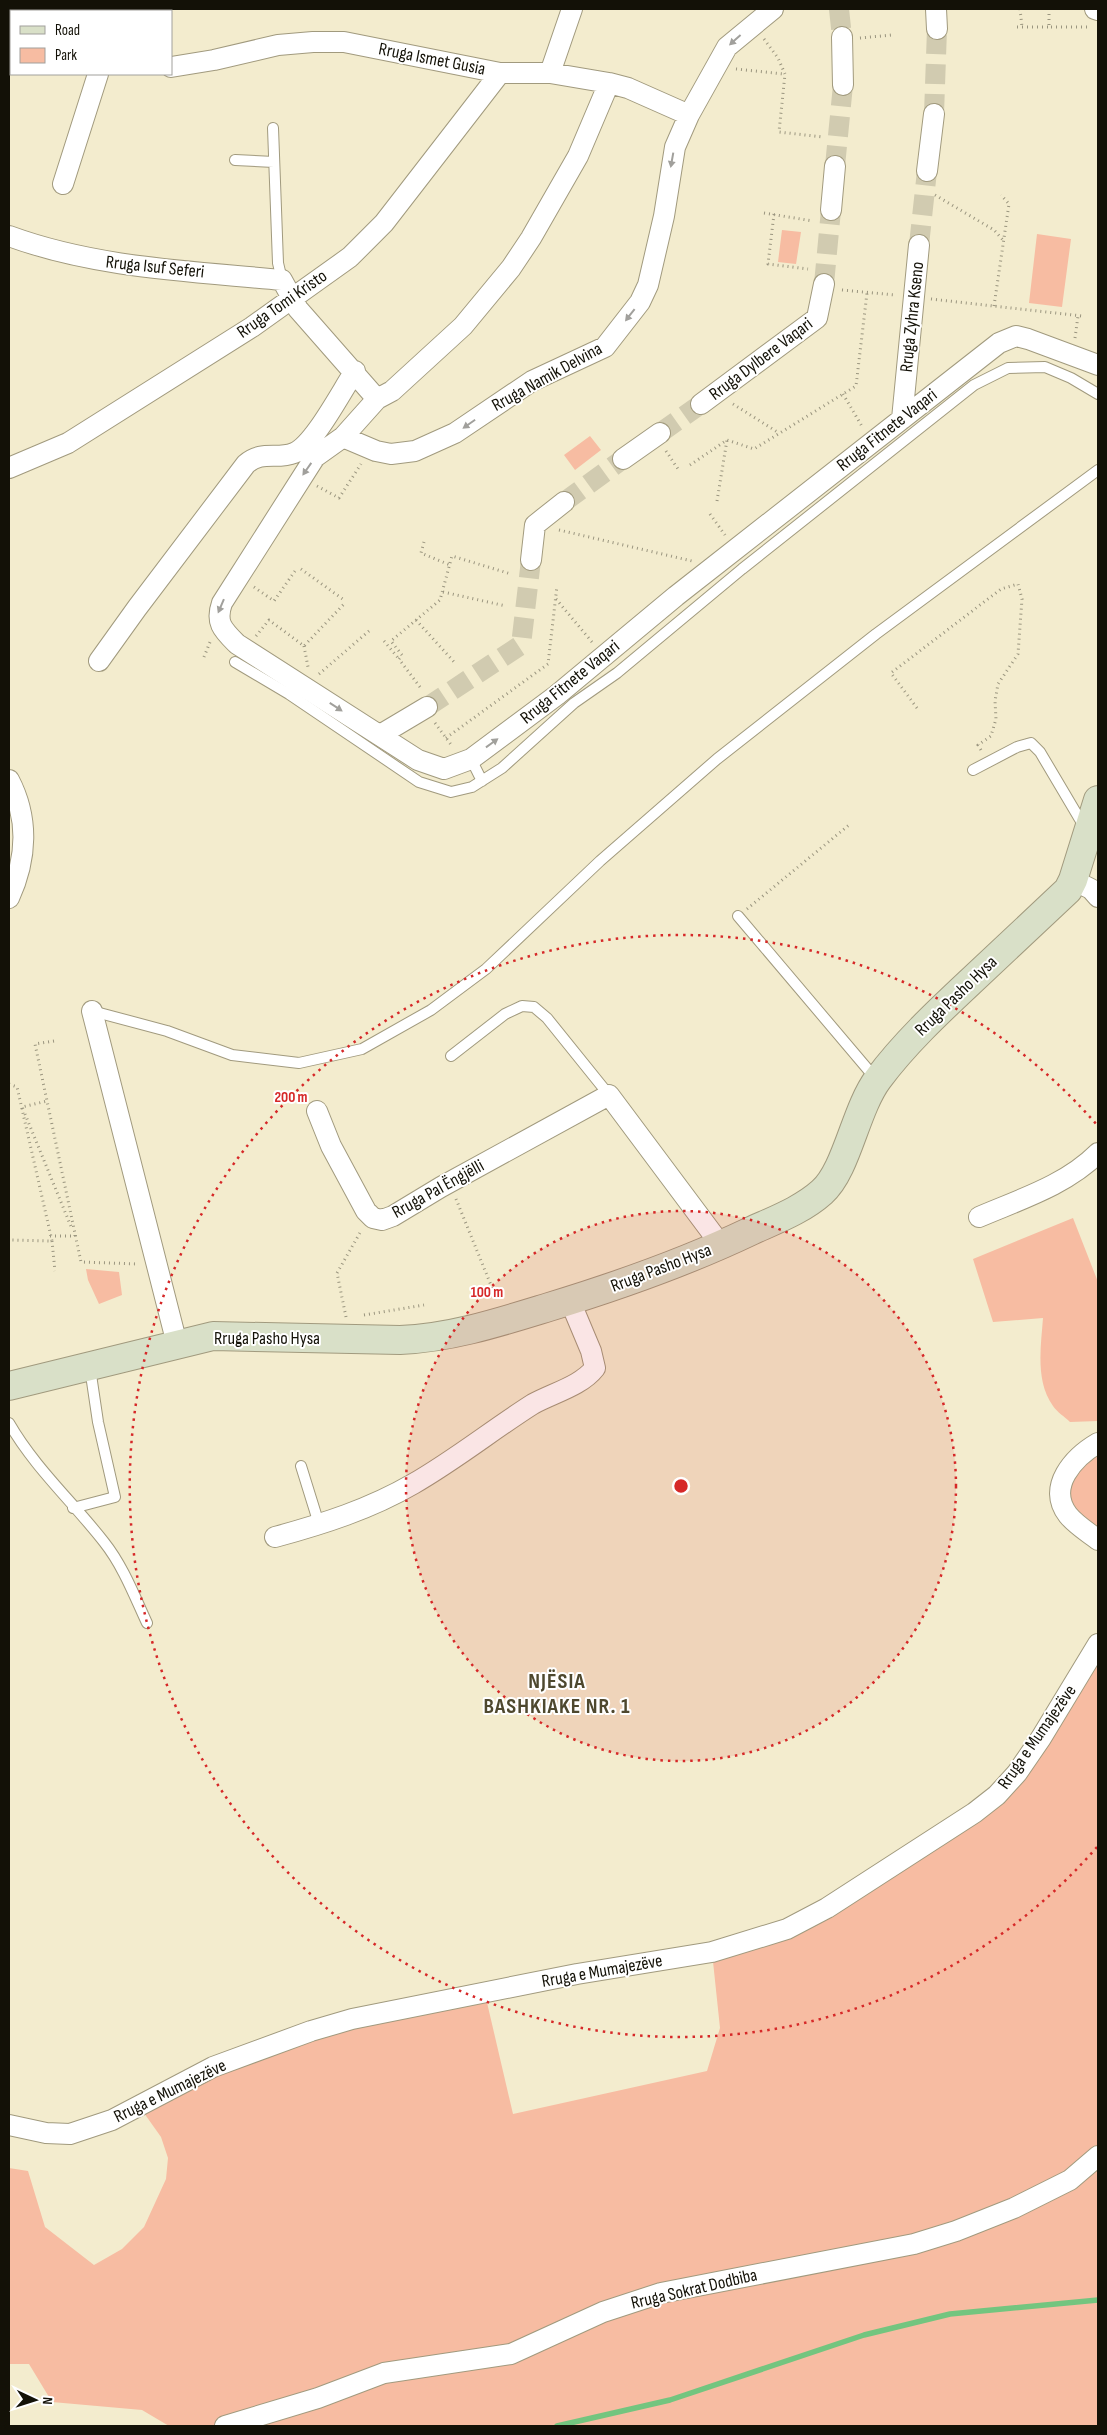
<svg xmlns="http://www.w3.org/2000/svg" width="1107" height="2435" viewBox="0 0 1107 2435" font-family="'Sofia Sans Condensed',sans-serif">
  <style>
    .green { fill: #f7bca2 }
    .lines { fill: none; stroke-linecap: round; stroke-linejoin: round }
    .stream { stroke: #73c57f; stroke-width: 5.5 }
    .street-tunnel { stroke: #d1cbb0; stroke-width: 20; stroke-dasharray: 20 10; stroke-linecap: butt }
    .lane-casing { stroke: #a19a7e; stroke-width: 12 }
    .street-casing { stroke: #a19a7e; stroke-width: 22 }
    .secondary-casing { stroke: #a19a7e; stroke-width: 30 }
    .path { stroke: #9a957f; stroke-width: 3; stroke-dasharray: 1 4; stroke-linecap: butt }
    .lane { stroke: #fff; stroke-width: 10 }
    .street { stroke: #fff; stroke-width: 20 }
    .secondary { stroke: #d9e0c8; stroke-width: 28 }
    .oneway { fill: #a1a09c }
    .ring { fill: none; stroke: #d62828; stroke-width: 2.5; stroke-dasharray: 2.5 5 }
    .labels { text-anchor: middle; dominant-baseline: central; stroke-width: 4; stroke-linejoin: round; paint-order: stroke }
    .street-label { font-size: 18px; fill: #131107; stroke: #fff }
    .district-label { font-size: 22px; font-weight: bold; letter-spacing: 1px; fill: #4e482e; stroke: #fff }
    .centre { fill: #d62828; stroke: #fff; stroke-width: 2.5 }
    .ring-label { font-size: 15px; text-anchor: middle; font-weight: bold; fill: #d62828; stroke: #fff; stroke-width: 4; stroke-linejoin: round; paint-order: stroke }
  </style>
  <rect width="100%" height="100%" fill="#f3ecce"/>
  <path class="green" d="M782,230L801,232L796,264L778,262Z
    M1037,234L1071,239L1062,307L1029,303Z
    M590,436L601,450L575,470L564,455Z
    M1073,1218L1098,1282V1421L1070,1422C1065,1417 1057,1412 1053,1406C1035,1381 1041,1346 1043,1318L993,1322L973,1259Z
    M86,1269L119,1272L122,1295L99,1304L88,1280Z
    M1098,1443V1540L1082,1528L1061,1485Z
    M1098,1644V2426H169L142,2410L52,2402L29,2364H9V2168L28,2171L45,2227L94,2265L122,2249L144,2227L166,2179L168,2158L161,2137L139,2106L213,2067L485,1994L513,2114L707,2071L720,2028L712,1952L787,1929L997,1795Z"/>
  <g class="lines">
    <path class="stream" d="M557,2426L670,2400L864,2335L950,2314L1098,2300"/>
    <path class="street-tunnel" d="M839,9L842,37
      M934,114L937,29
      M835,166L843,85
      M919,245L927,171
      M824,284L831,210
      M660,433L701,404
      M564,502L623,459
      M427,707L521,645L531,560"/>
    <defs>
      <path id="lane" d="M273,128L278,263L282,280
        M235,160L274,162
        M235,662L289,694L419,782L451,792L472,787L502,768L574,703L617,673L742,569L974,385L1008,368L1045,367L1071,378L1098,394
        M471,759L482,781
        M973,770L1017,747L1031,743L1040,752L1085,828
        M738,916L876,1079
        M92,1011L167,1031L232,1055L299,1063L362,1049L431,1010L486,969L600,861L717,759L876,634L1098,470
        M451,1056L505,1014L522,1006L534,1007L547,1018L609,1095
        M9,1423C35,1468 72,1501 104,1542C123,1566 134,1595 147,1623
        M301,1466L319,1524
        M73,1508L115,1497L98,1422L90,1368"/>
      <path id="street" d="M936,9L937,29
        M1095,9L1098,10
        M111,11L112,9
        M842,37L843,85
        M171,67L214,60L278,45L313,42H344L500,73H550L609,83L628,88L689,115
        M550,73L572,9
        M609,83L578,156L531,238L511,268L463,326L392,391L377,399L343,437L315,457L222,603C215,623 223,630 237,644L418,760L444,769L471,759L557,695L676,596L999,343L1016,336L1028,339L1098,365
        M927,171L934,114
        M63,184L98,74
        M831,210L835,166
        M9,236C96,268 190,271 282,280L298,309L377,399
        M701,404L817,318L824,284
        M902,419L919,245
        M343,437L376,451L391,454L415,451L455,433L532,381L605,347L640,302L648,285L664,216L675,147L689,115L727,47L773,9
        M623,459L660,433
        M9,468L68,443L252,327L350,257L384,223L500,73
        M531,560L535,525L564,502
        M99,661L137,608L246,464C262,450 277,460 294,453C314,445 342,390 355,371
        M380,735L427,707
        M9,780C29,818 27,859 9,898
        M1073,880L1091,889L1098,897
        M92,1011L177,1344
        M317,1111L331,1146L366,1211L373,1218L382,1220L393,1216L441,1187L609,1095L721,1245
        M979,1217C1021,1199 1066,1185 1098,1153
        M1098,1443C1074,1457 1046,1487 1068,1515C1076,1525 1088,1532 1098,1540
        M275,1537C323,1524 370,1509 413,1484C455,1460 492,1430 533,1404C553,1393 581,1386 595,1368L591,1351L570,1301
        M9,2125L46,2133L70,2134L112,2120L213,2067L311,2031L352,2019L577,1974L712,1952L787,1929L827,1908L974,1813L997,1795L1017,1773L1041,1738L1098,1644
        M225,2426L318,2398L384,2373L511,2354L603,2312L661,2293L914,2244L956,2231L1014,2208L1070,2180L1098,2156"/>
      <path id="secondary" d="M9,1386L213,1336L400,1340C451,1338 500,1322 549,1307C618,1286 686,1262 751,1231C775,1220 802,1210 822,1192C847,1170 855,1110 878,1079C904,1044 937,1013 969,983C1002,952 1035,921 1068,890L1073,880L1098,800"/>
    </defs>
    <use href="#lane" class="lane-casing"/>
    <use href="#street" class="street-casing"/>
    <use href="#secondary" class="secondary-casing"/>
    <path class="path" d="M1020,9L1022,27
      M1049,9V27H1089
      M9,12L11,14
      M1017,27H1049
      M860,38L892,35
      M764,39L778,58L785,74L779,132L823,137
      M736,69L784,74
      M935,195L994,230L1003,240
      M764,213L813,221
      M774,214L768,264L808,269
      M842,290L895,295
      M931,299L1082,316
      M994,306L1009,204L1001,195
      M1075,338L1078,316
      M843,394L863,428
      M733,404L779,433
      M666,451L678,469
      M690,465L727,440L754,449L856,386L867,293
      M317,486L339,498L361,464
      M717,501L727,440
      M710,514L725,535
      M559,530L692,561
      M424,542L421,553L450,565
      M301,569L344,600
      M254,587L274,601L295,571
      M443,592L506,606
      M556,599L592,642
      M416,620L455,663
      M256,636L269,620L304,646L344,604
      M384,641L399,659
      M304,646L308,667
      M204,657L210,642
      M319,674L369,631
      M420,687L399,659L402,655L391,641L440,600L452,556L511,574
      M917,708L891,673L1001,589L1018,584L1022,599L1018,654L998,684L995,701L996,719L991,736L978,745L981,750
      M435,723L452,746
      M446,738L548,664L557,586
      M747,909L849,825
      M54,1041L35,1044L81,1262L138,1264
      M9,1084L17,1087L52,1241L9,1240
      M23,1109L22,1107L47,1101
      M25,1114L72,1229
      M456,1199L497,1300
      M50,1236H75V1235
      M52,1241L55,1271
      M364,1315L424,1305
      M346,1317L337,1273L361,1231"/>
    <use href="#lane" class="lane"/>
    <use href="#street" class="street"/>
    <use href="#secondary" class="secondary"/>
  </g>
  <defs><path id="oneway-solid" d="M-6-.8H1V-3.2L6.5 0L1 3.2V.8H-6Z" transform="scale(1.25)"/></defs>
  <g class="oneway">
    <use href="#oneway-solid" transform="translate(735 40) rotate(138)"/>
    <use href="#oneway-solid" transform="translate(672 160) rotate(100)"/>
    <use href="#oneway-solid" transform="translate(630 315) rotate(128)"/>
    <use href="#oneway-solid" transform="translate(469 424) rotate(145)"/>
    <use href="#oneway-solid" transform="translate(307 469) rotate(125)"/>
    <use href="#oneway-solid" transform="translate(221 606) rotate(113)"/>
    <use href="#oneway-solid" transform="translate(336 707) rotate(33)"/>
    <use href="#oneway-solid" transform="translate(492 743) rotate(-36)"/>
  </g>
  <circle cx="681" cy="1486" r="275" fill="#d62828" fill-opacity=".12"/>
  <g class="ring">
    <circle cx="681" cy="1486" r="275"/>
    <path d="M1097 1847A551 551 0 1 1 1097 1125"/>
  </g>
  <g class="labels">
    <g class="street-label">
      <text transform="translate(432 59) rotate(11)">Rruga Ismet Gusia</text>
      <text transform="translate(155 267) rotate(6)">Rruga Isuf Seferi</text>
      <text transform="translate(282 304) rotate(-35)">Rruga Tomi Kristo</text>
      <text transform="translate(912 317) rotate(-84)">Rruga Zyhra Kseno</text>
      <text transform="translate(761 359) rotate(-37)">Rruga Dylbere Vaqari</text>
      <text transform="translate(547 377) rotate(-29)">Rruga Namik Delvina</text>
      <text transform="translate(887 430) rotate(-38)">Rruga Fitnete Vaqari</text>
      <text transform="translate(570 682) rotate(-39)">Rruga Fitnete Vaqari</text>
      <text transform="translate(956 996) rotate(-44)">Rruga Pasho Hysa</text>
      <text transform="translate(438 1189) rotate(-29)">Rruga Pal Ëngjëlli</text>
      <text transform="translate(661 1268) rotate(-21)">Rruga Pasho Hysa</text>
      <text x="267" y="1338">Rruga Pasho Hysa</text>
      <text transform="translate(1037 1737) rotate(-55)">Rruga e Mumajezëve</text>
      <text transform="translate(602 1971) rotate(-10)">Rruga e Mumajezëve</text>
      <text transform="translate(170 2091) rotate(-26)">Rruga e Mumajezëve</text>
      <text transform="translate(694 2289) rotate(-13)">Rruga Sokrat Dodbiba</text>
    </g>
    <g class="district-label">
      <text x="557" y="1681">NJËSIA<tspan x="557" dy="25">BASHKIAKE NR. 1</tspan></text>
    </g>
  </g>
  <circle cx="681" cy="1486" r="8" class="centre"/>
  <g class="ring-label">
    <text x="291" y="1102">200 m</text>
    <text x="487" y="1297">100 m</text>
  </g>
  <rect width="1107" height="2435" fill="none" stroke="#131107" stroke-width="20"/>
  <rect x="10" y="10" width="162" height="65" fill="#ffffff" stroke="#a1a09c"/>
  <rect x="20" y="26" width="25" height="8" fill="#d9e0c8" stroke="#a1a09c"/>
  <text x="55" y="35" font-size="15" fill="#131107">Road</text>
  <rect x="20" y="48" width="25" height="15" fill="#f7bca2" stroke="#a1a09c"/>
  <text x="55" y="60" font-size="15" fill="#131107">Park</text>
  <g transform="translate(35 2400) rotate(94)" stroke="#ffffff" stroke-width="4" paint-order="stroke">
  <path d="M0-4L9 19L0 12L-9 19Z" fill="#131107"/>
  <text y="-8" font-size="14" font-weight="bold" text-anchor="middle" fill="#131107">N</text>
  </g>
</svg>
